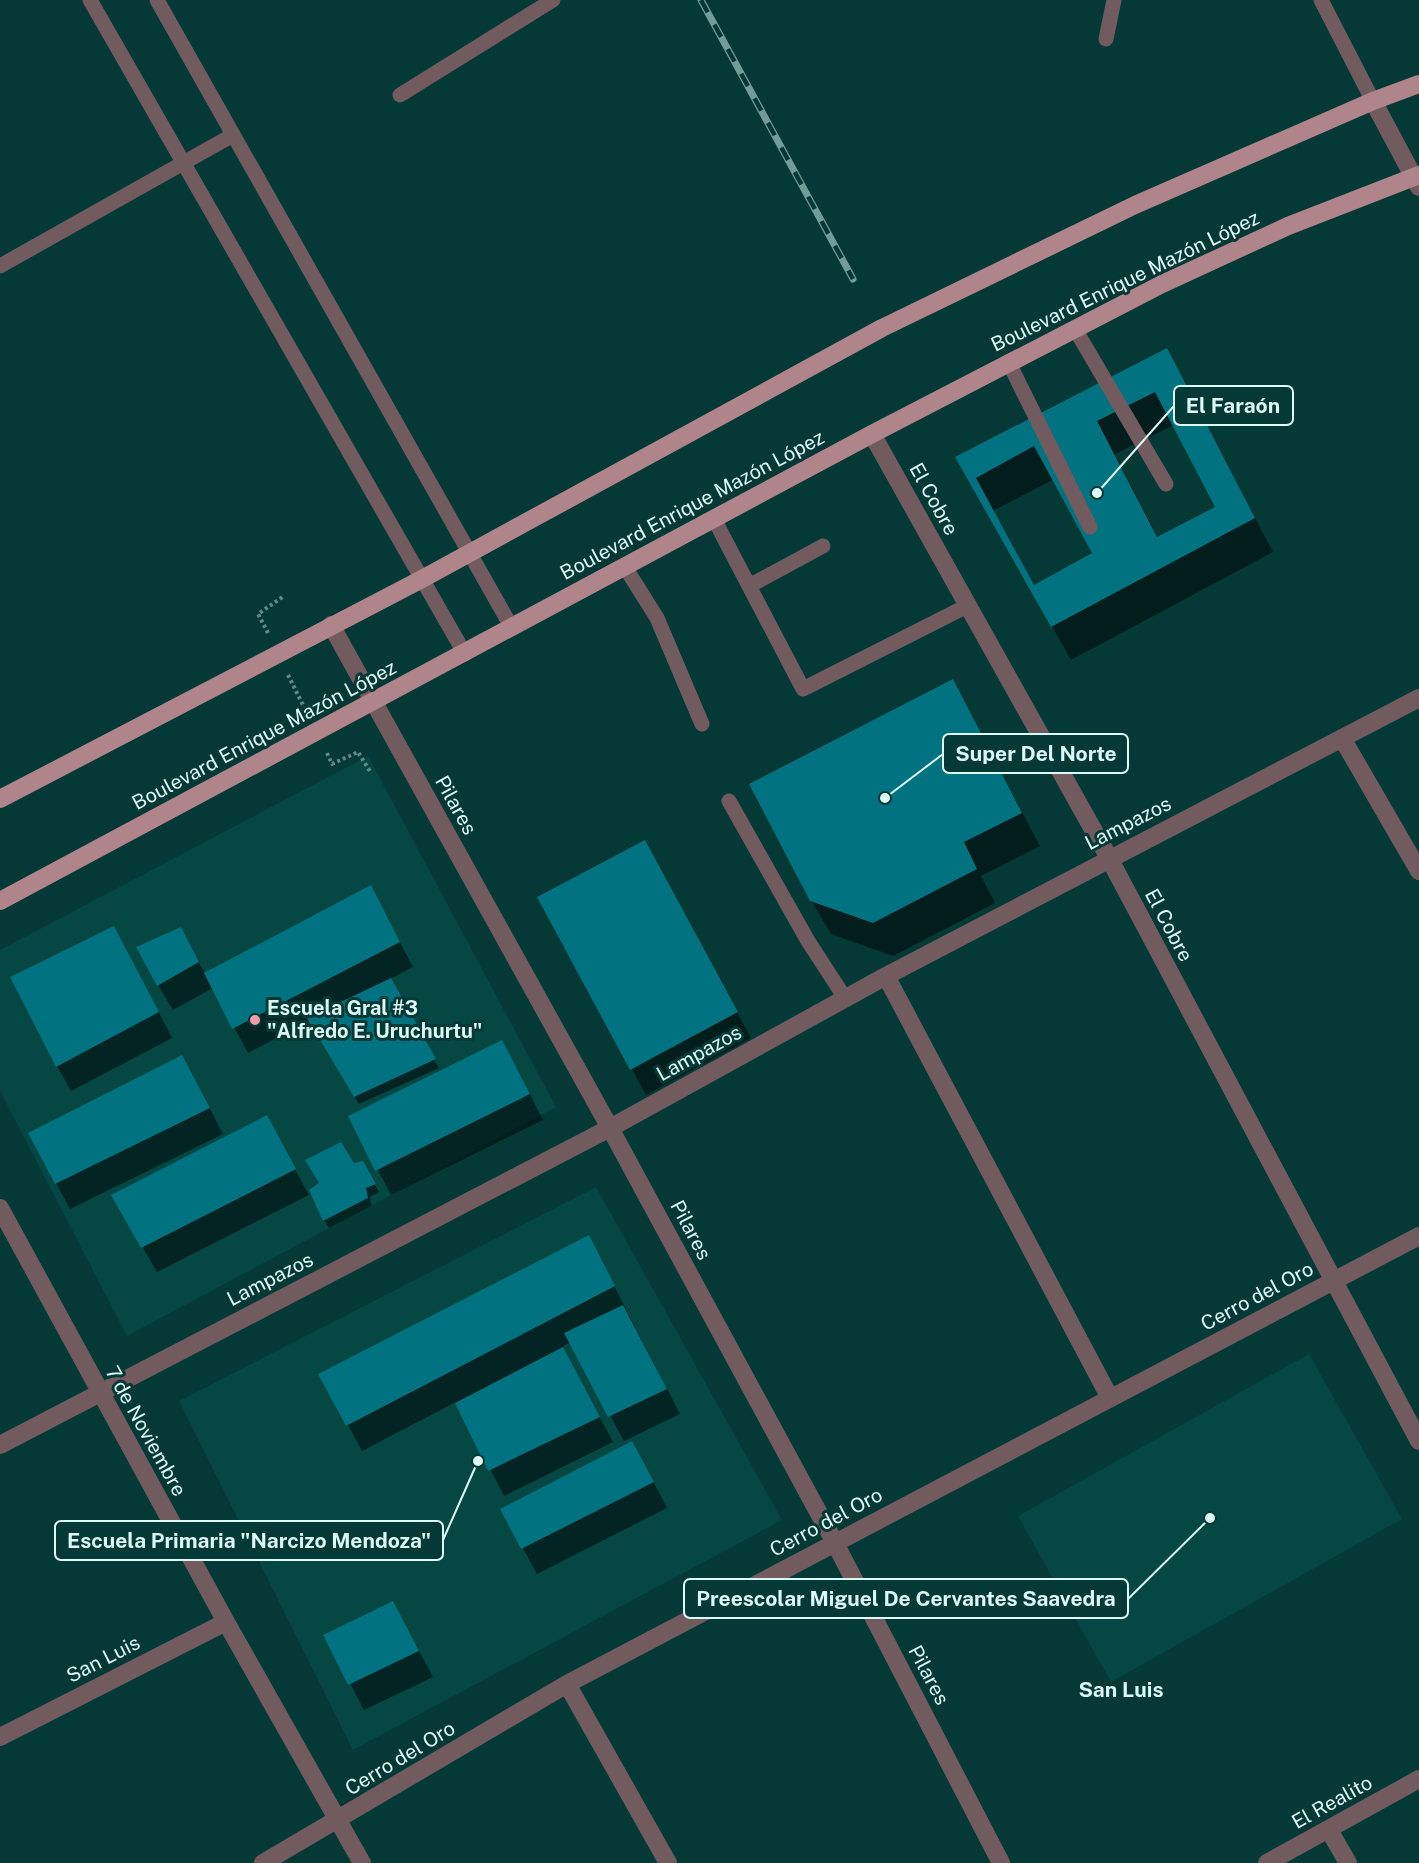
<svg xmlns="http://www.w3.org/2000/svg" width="1419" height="1863" viewBox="0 0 1419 1863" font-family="'Public Sans',sans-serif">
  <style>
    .built { fill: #044743 }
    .shadow { fill: #0007; fill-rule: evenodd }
    .building { fill: #017380; fill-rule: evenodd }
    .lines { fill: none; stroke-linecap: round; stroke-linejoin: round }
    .path { stroke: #5e8a86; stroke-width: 4; stroke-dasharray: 3 3; stroke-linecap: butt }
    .lane { stroke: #715b5f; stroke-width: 15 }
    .street { stroke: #715b5f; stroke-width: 18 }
    .primary { stroke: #b0848b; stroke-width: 18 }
    .rail-casing { stroke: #739c99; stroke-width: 7 }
    .rail { stroke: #043936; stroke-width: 4.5; stroke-dasharray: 14; stroke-linecap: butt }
    .poi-dot { fill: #f39aab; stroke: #043936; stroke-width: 2 }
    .labels { text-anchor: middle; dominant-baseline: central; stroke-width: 6; stroke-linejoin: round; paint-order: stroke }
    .street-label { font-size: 20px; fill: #dcfbf7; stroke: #043936 }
    .poi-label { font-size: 20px; font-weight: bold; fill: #dcfbf7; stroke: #043936; text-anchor: start }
    .neighbourhood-label { font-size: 21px; font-weight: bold; fill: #dcfbf7; stroke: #043936 }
    .leader { fill: none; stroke: #dcfbf7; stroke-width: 2 }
    .callout-dot { fill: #dcfbf7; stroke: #043936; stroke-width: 2 }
    .callout { fill: #043936; stroke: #dcfbf7; stroke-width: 2 }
    .callout-label { font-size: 21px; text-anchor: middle; font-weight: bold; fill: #dcfbf7 }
  </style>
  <rect width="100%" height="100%" fill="#043936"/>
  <path class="built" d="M368,756L556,1107L127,1336L0,1091V950Z
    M596,1187L782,1520L353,1750L179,1401Z
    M1309,1354L1402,1519L1111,1682L1018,1516Z"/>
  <path class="shadow" d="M1166,350L1273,552L1071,660L957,457ZM1174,425L1217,508L1158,538L1115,454ZM1054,479L1094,554L1034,586L993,511Z
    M952,681L1040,846L981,876L995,903L893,956L831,934L811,900Z
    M659,867L751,1038L646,1095L539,898Z
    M371,887L413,967L390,979L439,1068L359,1104L311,1020L248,1053L213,988L173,1010L158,985L181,929L205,974Z
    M128,953L172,1038L71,1091L57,1066Z
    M516,1067L543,1120L391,1195L350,1117Z
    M196,1082L223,1134L70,1209L56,1183Z
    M280,1142L309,1195L157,1272L113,1196Z
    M362,1162L379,1192L370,1197L371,1206L329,1228L324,1220L353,1165Z
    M589,1237L680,1414L624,1441L570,1342L562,1347L613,1442L504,1496L456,1402L362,1451L321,1375Z
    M646,1468L667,1508L537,1574L502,1510Z
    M393,1603L433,1677L364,1710L325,1635Z"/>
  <path class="building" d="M1167,348L1255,518L1051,627L955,457ZM1155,392L1215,507L1157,537L1097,421ZM1034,446L1092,553L1034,585L976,478Z
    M953,679L1022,813L964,842L977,869L873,923L810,901L749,784Z
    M645,840L738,1012L630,1070L537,897Z
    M371,885L400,942L232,1029L204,973Z
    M114,926L159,1012L56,1067L10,977Z
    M181,927L199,962L157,986L136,947Z
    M391,978L436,1059L354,1097L307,1018Z
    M502,1040L530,1094L375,1171L348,1116Z
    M182,1055L210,1108L55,1184L28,1133Z
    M267,1115L296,1169L141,1248L111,1195Z
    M341,1142L354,1163L363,1161L376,1184L366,1188L368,1198L323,1221L309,1190L319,1183L305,1160Z
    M589,1235L615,1286L346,1426L318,1374Z
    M623,1305L667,1389L608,1417L564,1333Z
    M563,1347L600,1417L488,1471L455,1403Z
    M632,1441L654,1482L521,1549L500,1509Z
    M393,1601L419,1651L348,1685L323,1635Z"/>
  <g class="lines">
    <path class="path" d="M268,633L258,614L284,596
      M288,675L306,711
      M327,753L332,764L358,752L371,773"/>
    <path class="lane" d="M90,0L465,654
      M157,0L512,628
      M1321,0L1373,101
      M1106,39L1114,0
      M400,95L553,0
      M0,266L233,135
      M1075,329L1166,484
      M1009,363L1090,527
      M714,519L803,689L969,605
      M625,567L657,618L702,724
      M749,586L823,546
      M729,801L808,941L845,998"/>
    <path class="street" d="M1373,101L1419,187
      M872,434L1109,858L1419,1441
      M331,625L610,1128L835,1543L1001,1863
      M1342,738L1419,871
      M886,976L1110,1398
      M0,1208L226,1622L362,1863
      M0,1445L610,1128L886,976L1419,698
      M567,1684L668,1863
      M0,1737L226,1622
      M1329,1830L1348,1863
      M263,1863L567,1684L1419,1236
      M1267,1863L1419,1779"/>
    <path class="primary" d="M0,799L422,579L882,328L1135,205L1373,101L1419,84
      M0,901L872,434L1162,284L1288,226L1419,175"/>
    <defs>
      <path id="rail" d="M701,0L853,279"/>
    </defs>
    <use href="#rail" class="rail-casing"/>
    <use href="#rail" class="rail"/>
  </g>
  <circle class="poi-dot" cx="255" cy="1020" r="6"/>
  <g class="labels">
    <g class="street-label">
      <text transform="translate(1125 281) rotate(-26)">Boulevard Enrique Mazón López</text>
      <text transform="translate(934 499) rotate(61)">El Cobre</text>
      <text transform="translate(692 505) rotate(-28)">Boulevard Enrique Mazón López</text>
      <text transform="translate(264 735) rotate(-28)">Boulevard Enrique Mazón López</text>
      <text transform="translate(456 805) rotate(61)">Pilares</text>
      <text transform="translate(1128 823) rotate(-27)">Lampazos</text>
      <text transform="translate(1169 925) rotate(62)">El Cobre</text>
      <text transform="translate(699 1053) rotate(-29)">Lampazos</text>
      <text transform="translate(691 1230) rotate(62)">Pilares</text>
      <text transform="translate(270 1279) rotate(-27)">Lampazos</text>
      <text transform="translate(1257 1296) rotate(-28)">Cerro del Oro</text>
      <text transform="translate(146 1431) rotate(61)">7 de Noviembre</text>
      <text transform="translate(826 1522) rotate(-28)">Cerro del Oro</text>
      <text transform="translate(103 1659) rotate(-27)">San Luis</text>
      <text transform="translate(929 1675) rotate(62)">Pilares</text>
      <text transform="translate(400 1758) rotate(-31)">Cerro del Oro</text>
      <text transform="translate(1332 1802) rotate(-29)">El Realito</text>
    </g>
    <g class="poi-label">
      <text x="267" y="1008">Escuela Gral #3<tspan x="267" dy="23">"Alfredo E. Uruchurtu"</tspan></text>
    </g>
    <g class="neighbourhood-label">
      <text x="1121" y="1689">San Luis</text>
    </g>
  </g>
  <path class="leader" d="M1097 493L1174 406M885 798L943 754M478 1461L443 1540M1210 1518L1128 1599"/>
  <g class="callout-dot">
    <circle cx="1097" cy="493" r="6"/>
    <circle cx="885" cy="798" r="6"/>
    <circle cx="478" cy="1461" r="6"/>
    <circle cx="1210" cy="1518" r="6"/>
  </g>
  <g class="callout">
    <rect x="1174" y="386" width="119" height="39" rx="6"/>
    <rect x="943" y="734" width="185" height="39" rx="6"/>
    <rect x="55" y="1521" width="388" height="39" rx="6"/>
    <rect x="684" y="1579" width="444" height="39" rx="6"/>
  </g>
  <g class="callout-label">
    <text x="1233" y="413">El Faraón</text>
    <text x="1036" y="761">Super Del Norte</text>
    <text x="249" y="1548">Escuela Primaria "Narcizo Mendoza"</text>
    <text x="906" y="1606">Preescolar Miguel De Cervantes Saavedra</text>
  </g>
</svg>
